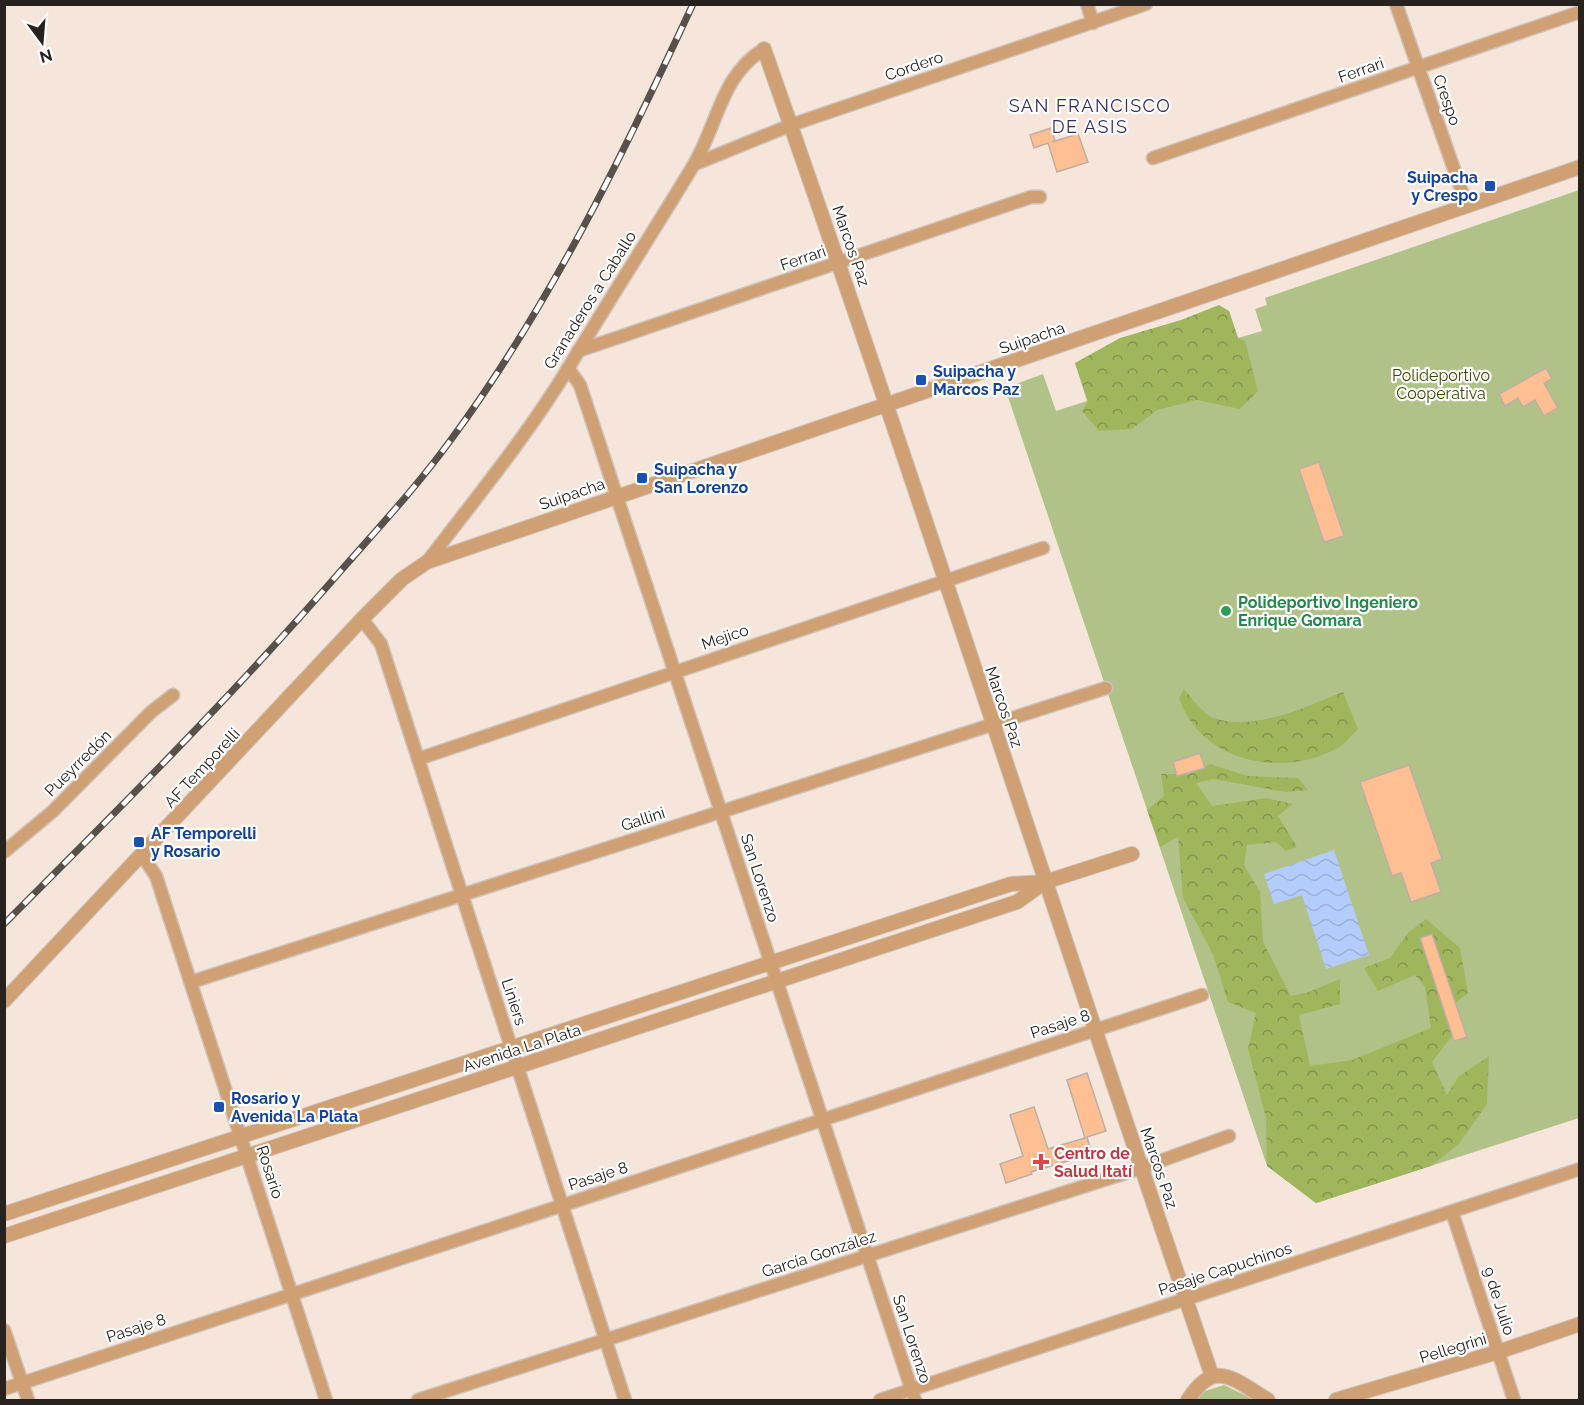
<svg xmlns="http://www.w3.org/2000/svg" width="1584" height="1405" viewBox="0 0 1584 1405" font-family="Raleway,sans-serif">
  <style>
    .green { fill: #b1c288 }
    .forest { fill: url(#forest-crowns) }
    .water { fill: url(#water-waves) }
    .building { fill: #ffbf92; stroke: #bdaea4; stroke-width: 1.5 }
    .lines { fill: none; stroke-linecap: round; stroke-linejoin: round }
    .minor-casing { stroke: #d0c2b9; stroke-width: 15 }
    .tertiary-casing { stroke: #d0c2b9; stroke-width: 16 }
    .minor { stroke: #cea074; stroke-width: 12 }
    .tertiary { stroke: #cea074; stroke-width: 14 }
    .rail-casing { stroke: #58504b; stroke-width: 7 }
    .rail { stroke: #fff; stroke-width: 4.5; stroke-dasharray: 14; stroke-linecap: butt }
    .transit-dot { fill: #1a4fb4; stroke: #fff; stroke-width: 2 }
    .leisure-dot { fill: #2e9e5b; stroke: #fff; stroke-width: 2 }
    .health-dot { fill: #e0444e; stroke: #fff; stroke-width: 2 }
    .labels { text-anchor: middle; dominant-baseline: central; stroke-width: 4.5; stroke-linejoin: round; paint-order: stroke }
    .street-label { font-size: 16px; fill: #28221f; stroke: #fff }
    .transit-label { font-size: 16px; font-weight: bold; fill: #164399; stroke: #fff; text-anchor: start }
    .park-label { font-size: 16px; fill: #3c4a04; stroke: #fff }
    .leisure-label { font-size: 16px; font-weight: bold; fill: #27864d; stroke: #fff; text-anchor: start }
    .health-label { font-size: 16px; font-weight: bold; fill: #be3a42; stroke: #fff; text-anchor: start }
    .neighbourhood-label { font-size: 18px; letter-spacing: 1.5px; fill: #382a65; stroke: #fff }
  </style>
  <defs>
    <pattern id="forest-crowns" width="20" height="18" patternUnits="userSpaceOnUse" patternTransform="scale(1.5)"><rect width="20" height="18" fill="#9fb65d"/><path d="M2 6a3 3 0 1 1 6 0M12 15a3 3 0 1 1 6 0" fill="none" stroke="#82944c"/></pattern>
    <pattern id="water-waves" width="16" height="10" patternUnits="userSpaceOnUse" patternTransform="scale(1.5)"><rect width="16" height="10" fill="#b4ccfb"/><path d="M0 5q4-4 8 0t8 0" fill="none" stroke="#9bafd7"/></pattern>
  </defs>
  <rect width="100%" height="100%" fill="#f5e5db"/>
  <path class="green" d="M1579,190V1118L1316,1203L1267,1166L1005,388L1043,374L1056,411L1087,401L1075,363L1229,311L1238,338L1262,331L1255,309L1267,305L1265,298Z
    M1224,1385L1255,1400H1198L1202,1392Z"/>
  <path class="forest" d="M1219,305L1229,311L1238,338L1245,341L1258,391L1240,409L1197,400L1157,410L1132,429L1099,431L1082,411L1088,401L1075,363L1120,338L1181,320Z
    M1184,689C1191,697 1203,714 1213,718C1256,732 1304,707 1343,692L1358,729C1352,735 1345,744 1338,748C1281,779 1201,762 1179,698Z
    M1210,764L1248,776L1298,778L1308,790L1286,792L1213,779L1196,783L1212,806L1266,798L1293,804L1278,816L1297,847L1286,851L1276,842L1247,845L1244,865L1260,892L1263,942L1291,996L1309,992L1340,979V1004L1299,1015L1310,1066L1352,1060L1431,1028L1425,987L1415,975L1378,991L1364,968L1390,958L1408,933L1426,919L1460,948L1468,993L1445,1012L1452,1036L1432,1062L1447,1095L1458,1077L1489,1056L1487,1104L1459,1144L1431,1166L1316,1203L1267,1166L1266,1118L1248,1049L1256,1013L1228,1002L1213,954L1183,898L1178,837L1160,847L1147,810L1164,796L1161,774H1189Z"/>
  <path class="water" d="M1334,850L1369,955L1326,969L1302,895L1274,904L1264,874Z"/>
  <path class="building" d="M1051,128L1055,141L1052,142L1078,134L1088,162L1057,172L1048,143L1034,148L1030,135Z
    M1546,368L1552,379L1544,383L1558,408L1544,416L1535,400L1523,407L1518,398L1505,406L1499,394Z
    M1319,462L1344,536L1324,542L1299,469Z
    M1200,753L1205,768L1177,776L1173,762Z
    M1409,765L1442,859L1431,863L1441,892L1411,902L1401,873L1392,876L1360,782Z
    M1432,934L1467,1037L1454,1041L1420,938Z
    M1087,1073L1106,1131L1087,1137L1092,1154L1031,1172L1032,1174L1006,1183L1000,1164L1023,1156L1010,1115L1034,1107L1048,1149L1085,1138L1067,1080Z"/>
  <g class="lines">
    <defs>
      <path id="minor" d="M1087,4L1093,23
        M1396,4L1467,206
        M1153,158L1580,12
        M695,164L791,125L1146,4
        M578,351L1031,197H1040
        M568,368L580,385L915,1400
        M427,562C476,498 527,436 569,367C609,300 652,234 693,166C718,125 720,76 764,49
        M362,619L381,644L625,1400
        M418,759L1043,548
        M4,852L53,811L151,712L173,695
        M142,855L156,876L326,1400
        M191,982L1106,688
        M1452,1212L1514,1400
        M4,1330L28,1400
        M4,1389L1202,995
        M418,1400L1141,1168L1229,1136
        M880,1400L1580,1169"/>
      <path id="tertiary" d="M764,49C919,490 1061,935 1212,1376
        M4,1001L362,619L402,579L427,562L1580,167
        M4,1214L1011,884L1045,882L1132,854
        M4,1236L1017,902L1045,882
        M1188,1400C1215,1357 1234,1380 1268,1400
        M1336,1400L1498,1352L1580,1324"/>
    </defs>
    <use href="#minor" class="minor-casing"/>
    <use href="#tertiary" class="tertiary-casing"/>
    <use href="#minor" class="minor"/>
    <use href="#tertiary" class="tertiary"/>
    <defs>
      <path id="rail" d="M4,924C121,807 237,691 345,566C381,525 418,485 450,441C549,307 623,155 693,4"/>
    </defs>
    <use href="#rail" class="rail-casing"/>
    <use href="#rail" class="rail"/>
  </g>
  <g class="transit-dot">
    <rect x="1484" y="180" width="12" height="12" rx="3"/>
    <rect x="915" y="374" width="12" height="12" rx="3"/>
    <rect x="636" y="472" width="12" height="12" rx="3"/>
    <rect x="133" y="836" width="12" height="12" rx="3"/>
    <rect x="213" y="1101" width="12" height="12" rx="3"/>
  </g>
  <circle class="leisure-dot" cx="1226" cy="611" r="6"/>
  <path class="health-dot" d="M1038 1153h6v6h6v6h-6v6h-6v-6h-6v-6h6z"/>
  <g class="labels">
    <g class="street-label">
      <text transform="translate(914 66) rotate(-19)">Cordero</text>
      <text transform="translate(1361 70) rotate(-19)">Ferrari</text>
      <text transform="translate(1447 100) rotate(70)">Crespo</text>
      <text transform="translate(851 246) rotate(71)">Marcos Paz</text>
      <text transform="translate(803 258) rotate(-19)">Ferrari</text>
      <text transform="translate(590 300) rotate(-58)">Granaderos a Caballo</text>
      <text transform="translate(1032 338) rotate(-19)">Suipacha</text>
      <text transform="translate(572 494) rotate(-19)">Suipacha</text>
      <text transform="translate(725 637) rotate(-19)">Mejico</text>
      <text transform="translate(1004 707) rotate(71)">Marcos Paz</text>
      <text transform="translate(78 763) rotate(-45)">Pueyrredón</text>
      <text transform="translate(202 768) rotate(-47)">AF Temporelli</text>
      <text transform="translate(643 819) rotate(-18)">Gallini</text>
      <text transform="translate(760 878) rotate(72)">San Lorenzo</text>
      <text transform="translate(514 1002) rotate(72)">Liniers</text>
      <text transform="translate(1060 1024) rotate(-18)">Pasaje 8</text>
      <text transform="translate(522 1048) rotate(-18)">Avenida La Plata</text>
      <text transform="translate(1159 1168) rotate(71)">Marcos Paz</text>
      <text transform="translate(270 1172) rotate(72)">Rosario</text>
      <text transform="translate(598 1176) rotate(-18)">Pasaje 8</text>
      <text transform="translate(819 1254) rotate(-18)">García González</text>
      <text transform="translate(1225 1269) rotate(-18)">Pasaje Capuchinos</text>
      <text transform="translate(1499 1301) rotate(72)">9 de Julio</text>
      <text transform="translate(136 1328) rotate(-18)">Pasaje 8</text>
      <text transform="translate(912 1339) rotate(72)">San Lorenzo</text>
      <text transform="translate(1453 1348) rotate(-17)">Pellegrini</text>
    </g>
    <g class="transit-label">
      <text x="1478" y="177" text-anchor="end">Suipacha<tspan x="1478" dy="18">y Crespo</tspan></text>
      <text x="933" y="371">Suipacha y<tspan x="933" dy="18">Marcos Paz</tspan></text>
      <text x="654" y="469">Suipacha y<tspan x="654" dy="18">San Lorenzo</tspan></text>
      <text x="151" y="833">AF Temporelli<tspan x="151" dy="18">y Rosario</tspan></text>
      <text x="231" y="1098">Rosario y<tspan x="231" dy="18">Avenida La Plata</tspan></text>
    </g>
    <g class="park-label">
      <text x="1441" y="375">Polideportivo<tspan x="1441" dy="18">Cooperativa</tspan></text>
    </g>
    <g class="leisure-label">
      <text x="1238" y="602">Polideportivo Ingeniero<tspan x="1238" dy="18">Enrique Gomara</tspan></text>
    </g>
    <g class="health-label">
      <text x="1054" y="1153">Centro de<tspan x="1054" dy="18">Salud Itatí</tspan></text>
    </g>
    <g class="neighbourhood-label">
      <text x="1090" y="105">SAN FRANCISCO<tspan x="1090" dy="21">DE ASIS</tspan></text>
    </g>
  </g>
  <rect width="1584" height="1405" fill="none" stroke="#28221f" stroke-width="12"/>
  <g transform="translate(42 42) rotate(164)" stroke="#ffffff" stroke-width="4.5" paint-order="stroke">
  <path d="M0-4.5L10 22L0 15L-10 22Z" fill="#28221f"/>
  <text y="-9" font-size="16" font-weight="bold" text-anchor="middle" fill="#28221f">N</text>
  </g>
</svg>
